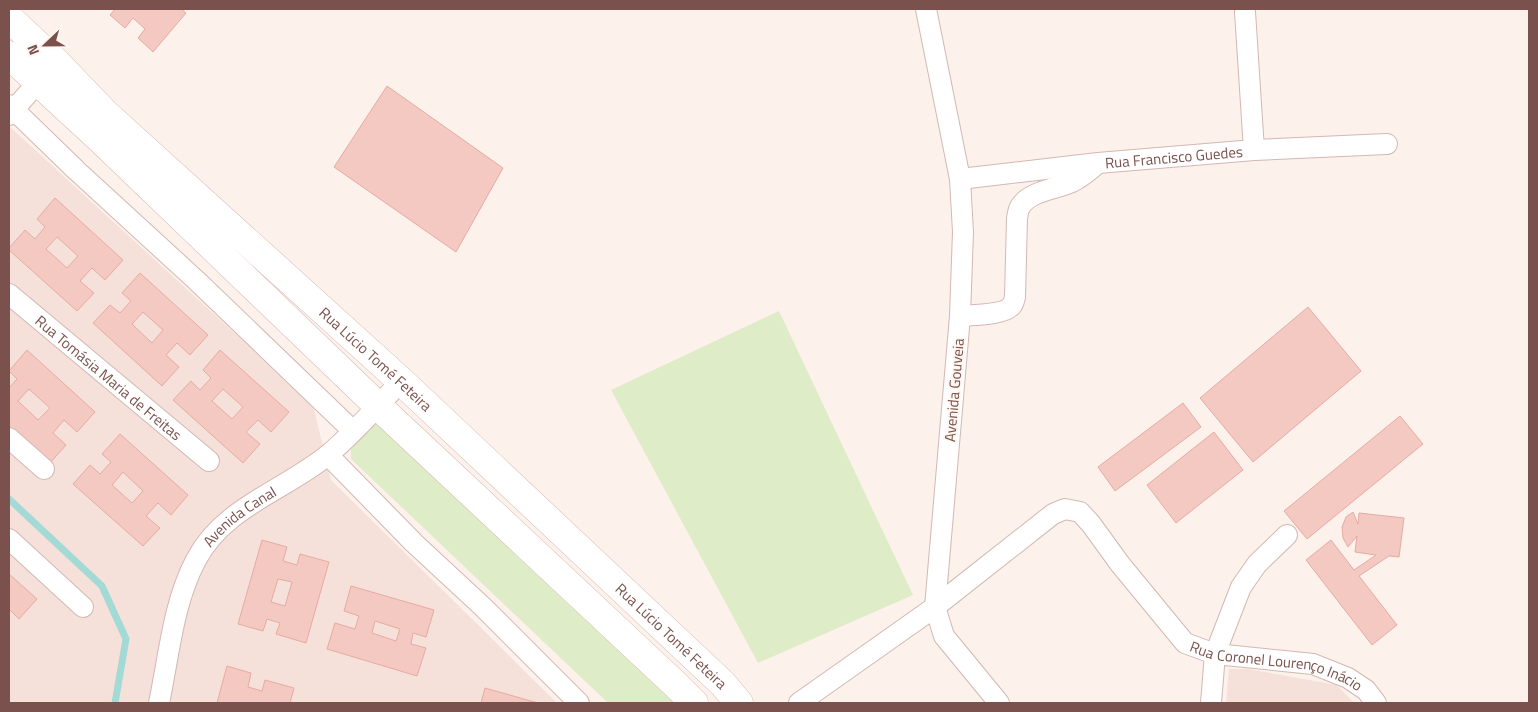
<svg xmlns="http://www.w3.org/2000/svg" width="1538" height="712" viewBox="0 0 1538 712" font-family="'Titillium Web',sans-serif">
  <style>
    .residential { fill: #f5e1d9 }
    .green { fill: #dfecc8 }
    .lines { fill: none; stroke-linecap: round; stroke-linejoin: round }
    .stream { stroke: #a4dad5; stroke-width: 7 }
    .building { fill: #f3c9c2; stroke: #e6aba2; fill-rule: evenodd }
    .street-casing { stroke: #d3b8b2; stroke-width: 22 }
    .secondary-casing { stroke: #d8b9b2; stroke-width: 29 }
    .street { stroke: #fff; stroke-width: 20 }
    .secondary { stroke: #fff; stroke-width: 28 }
    .labels { text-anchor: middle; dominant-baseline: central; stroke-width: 4; stroke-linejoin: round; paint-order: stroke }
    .street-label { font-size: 15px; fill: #7a514c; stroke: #fff7f2 }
  </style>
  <rect width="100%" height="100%" fill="#fdf1eb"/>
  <path class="residential" d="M9,126L313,405L331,480L557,703H9Z
    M1229,669H1248L1337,685L1354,703H1226Z"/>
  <path class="green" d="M779,311L913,595L758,663L611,390Z
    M382,421L676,703H608L351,459V449L373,422Z"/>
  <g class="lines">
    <path class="stream" d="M9,499L102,586L126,639L115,703"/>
  </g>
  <path class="building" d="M115,9H181L186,13L153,52L138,38L145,29L133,18L125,28L110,15Z
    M387,86L503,168L456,252L334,167Z
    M55,198L123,260L105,280L92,268L80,281L94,293L77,311L9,250V248L25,230L35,239L45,227L37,219ZM57,237L78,256L67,268L46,249Z
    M140,273L208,335L190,355L177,343L166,355L179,367L162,386L93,323L110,305L120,313L131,301L122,293ZM143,312L163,330L152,343L132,324Z
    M1308,307L1361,371L1253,462L1200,398Z
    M27,350L95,412L77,432L64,420L53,433L66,445L49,464L9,427V388L17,379L9,371ZM29,389L50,408L38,420L18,401Z
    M220,350L289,412L271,432L258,420L246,432L260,444L243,463L173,400L191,381L200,390L211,378L203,370ZM223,389L243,407L232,419L212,401Z
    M1183,403L1201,427L1115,491L1098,467Z
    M1400,416L1423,444L1307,539L1284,511Z
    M1214,432L1243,470L1176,523L1147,485Z
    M120,434L188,495L171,515L158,503L146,516L160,528L143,546L73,484L90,465L100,474L111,462L102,454ZM123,472L143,491L132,503L112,485Z
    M1353,512L1358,524L1359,513L1404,518L1399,557L1389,556L1359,576L1397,625L1372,645L1306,560L1331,540L1354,570L1376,555L1355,552L1357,536L1348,547L1343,538L1342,527L1346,517Z
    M262,540L287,547L283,561L297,565L300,554L329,562L306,643L276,634L280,623L267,619L263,631L238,624ZM278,579L292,582L285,606L271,602Z
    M9,574L37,599L19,619L9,609Z
    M351,586L434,610L426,637L413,633L411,644L426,648L417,676L327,649L335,623L355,629L359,616L344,611ZM375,621L400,629L396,641L372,633Z
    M227,666L251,673L248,687L262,691L265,680L294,688L290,703H217Z
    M485,688L538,703H481Z"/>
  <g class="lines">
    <defs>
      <g id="street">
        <path d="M926,9L960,179L963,232L960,316L935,607L944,636L999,703"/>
        <path d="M1245,12L1254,150"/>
        <path d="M9,105L76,170L197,281L353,431"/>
        <path d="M9,115L47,72"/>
        <path id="s1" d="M960,179L1098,163L1254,150L1387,144"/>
        <path id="s2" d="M9,294L209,461"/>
        <path d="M960,316C972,315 1006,315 1012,305C1014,303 1014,300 1015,297L1017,218C1018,214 1018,210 1020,207C1029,191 1057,189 1072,182C1082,177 1089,171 1097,164"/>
        <path d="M9,438L44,469"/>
        <path d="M328,455L414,543L483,607L579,703"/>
        <path d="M9,539L83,607"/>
        <path id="s3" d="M159,703C169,656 173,603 196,560C223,507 286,490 329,454C355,432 378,406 401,381"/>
        <path id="s4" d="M799,703L935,607L1053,514L1065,509L1080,512L1091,524L1120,564L1185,643L1215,654L1313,664L1348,678L1366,690L1376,703"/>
        <path d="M1211,703L1215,654L1241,587L1257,564L1287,535"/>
      </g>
      <g id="secondary">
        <path id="s5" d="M9,18L56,62L106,114L401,381L723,684L739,703"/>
        <path d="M9,55L101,140L378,406L676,685L694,703"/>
      </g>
    </defs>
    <use href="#street" class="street-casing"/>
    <use href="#secondary" class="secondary-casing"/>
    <use href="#street" class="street"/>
    <use href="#secondary" class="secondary"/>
  </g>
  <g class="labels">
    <g class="street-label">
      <text stroke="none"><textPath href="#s1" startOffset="215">Rua Francisco Guedes</textPath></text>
      <text stroke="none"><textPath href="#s5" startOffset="501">Rua Lúcio Tomé Feteira</textPath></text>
      <text stroke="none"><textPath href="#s2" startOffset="130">Rua Tomásia Maria de Freitas</textPath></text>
      <text transform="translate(954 390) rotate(-85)">Avenida Gouveia</text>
      <text stroke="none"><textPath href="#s3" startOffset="211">Avenida Canal</textPath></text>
      <text stroke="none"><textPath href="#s5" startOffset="906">Rua Lúcio Tomé Feteira</textPath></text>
      <text stroke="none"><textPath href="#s4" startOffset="608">Rua Coronel Lourenço Inácio</textPath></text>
    </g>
  </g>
  <rect width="1538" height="712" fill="none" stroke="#7a514c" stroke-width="20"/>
  <g transform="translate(45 45) rotate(248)" stroke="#fff7f2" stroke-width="4" paint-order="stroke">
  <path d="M0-4L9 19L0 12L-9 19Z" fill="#7a514c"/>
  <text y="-8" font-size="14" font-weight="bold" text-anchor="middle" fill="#7a514c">N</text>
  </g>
</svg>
